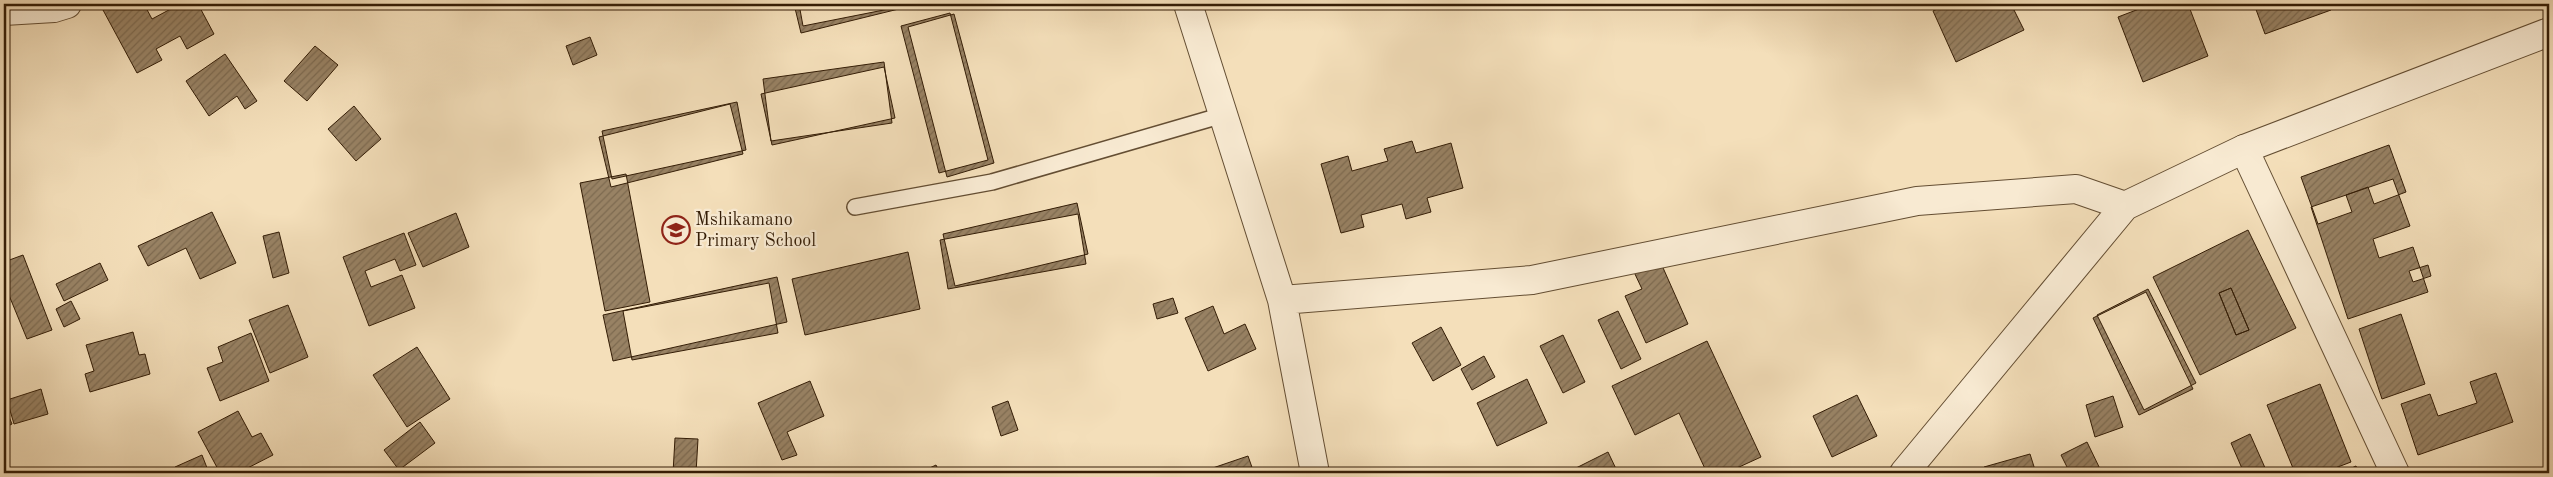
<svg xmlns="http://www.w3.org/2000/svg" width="2553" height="477" viewBox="0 0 2553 477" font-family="'Old Standard TT',serif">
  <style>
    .building { fill: url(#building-hatch); stroke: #341d06; fill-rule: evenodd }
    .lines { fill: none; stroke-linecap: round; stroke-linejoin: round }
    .service-casing { stroke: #644e33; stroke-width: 18 }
    .minor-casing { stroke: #644e33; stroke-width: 30 }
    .tertiary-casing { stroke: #644e33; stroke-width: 30 }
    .service { stroke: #f8ead2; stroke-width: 15 }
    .minor { stroke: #f8ead2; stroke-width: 28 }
    .tertiary { stroke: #f8ead2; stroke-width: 28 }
    .labels { text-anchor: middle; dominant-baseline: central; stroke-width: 4.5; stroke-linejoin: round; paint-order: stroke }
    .poi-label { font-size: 18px; fill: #341d06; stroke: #f8ead2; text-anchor: start }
  </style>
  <defs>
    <pattern id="building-hatch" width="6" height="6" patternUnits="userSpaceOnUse" patternTransform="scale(1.25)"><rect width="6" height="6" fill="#988264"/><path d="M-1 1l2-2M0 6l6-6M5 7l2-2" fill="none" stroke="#7d6a50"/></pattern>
  </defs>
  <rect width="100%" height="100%" fill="#f4dfba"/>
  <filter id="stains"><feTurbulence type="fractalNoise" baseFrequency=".004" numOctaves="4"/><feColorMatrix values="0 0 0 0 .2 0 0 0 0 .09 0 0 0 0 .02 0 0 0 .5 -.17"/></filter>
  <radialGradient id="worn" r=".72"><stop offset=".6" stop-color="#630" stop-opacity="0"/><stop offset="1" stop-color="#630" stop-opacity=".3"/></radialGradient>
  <path class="building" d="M115,4H144L152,19L180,4H198L214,34L187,49L180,36L156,49L162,60L137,73L103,10Z
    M794,4H919L801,33Z
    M799,4H914L803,26Z
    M1948,4H2011L2024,30L1956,62L1933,11Z
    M2152,4H2188L2208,56L2143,82L2118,17Z
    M2254,4H2328L2331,10L2265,34Z
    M950,13L988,160L939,173L901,26Z
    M954,14L994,163L947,177L908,27Z
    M590,37L597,55L573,65L566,46Z
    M315,46L338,65L307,101L284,81Z
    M225,54L257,101L245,109L237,96L209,116L186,81Z
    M884,62L892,123L771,141L763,79Z
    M884,67L895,118L772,145L761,94Z
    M2545,91H2549V119Z
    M737,102L746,150L612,179L602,131Z
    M730,104L743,154L611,187L599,137Z
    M354,106L381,139L356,161L328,129Z
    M1412,141L1416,153L1451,143L1463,188L1427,198L1431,212L1406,219L1402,204L1361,215L1364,227L1341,233L1321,164L1348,156L1352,171L1388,161L1384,149Z
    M2389,145L2406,192L2374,204L2368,187L2346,195L2352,212L2318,224L2301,177Z
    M626,174L650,302L605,311L580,183Z
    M2393,179L2410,226L2373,239L2379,258L2413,247L2428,292L2348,319L2311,207Z
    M1077,203L1088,254L955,286L943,234Z
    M212,212L236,263L200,279L186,248L148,266L138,246Z
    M456,213L469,247L423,267L408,233Z
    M1078,214L1086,264L948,289L940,240Z
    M2248,230L2296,328L2200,375L2153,277ZM2231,288L2249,330L2236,335L2219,293Z
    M279,232L289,273L273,278L263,236Z
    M404,233L416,265L400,271L395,259L365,271L371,287L402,275L415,308L369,326L343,257Z
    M908,252L920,309L805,335L792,279Z
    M23,255L52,330L27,339L6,288L4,289V262Z
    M1660,261L1688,324L1646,343L1625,296L1642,289L1634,272Z
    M100,263L108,280L64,301L56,284Z
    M2428,265L2431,276L2413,282L2409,271Z
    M777,277L787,322L613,361L603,315Z
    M769,283L778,333L632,360L623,311Z
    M2231,288L2249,330L2236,335L2219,293Z
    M2148,289L2196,383L2144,410L2097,315Z
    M2146,292L2193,389L2139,415L2093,318Z
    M1173,298L1178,313L1157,319L1153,304Z
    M71,301L80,319L64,327L56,309Z
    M288,305L308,357L270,373L249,320Z
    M1213,306L1224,334L1245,324L1256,349L1208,371L1185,318Z
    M1618,311L1641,359L1621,369L1598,320Z
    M2401,314L2425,384L2382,399L2359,329Z
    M1441,327L1461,365L1433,381L1412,343Z
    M133,332L139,355L145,354L150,374L90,392L85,374L94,371L86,345Z
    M251,333L269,381L220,401L207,368L223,362L218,347Z
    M1563,335L1585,382L1563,393L1540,346Z
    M1707,341L1761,457L1726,473H1707L1679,413L1635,435L1612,386Z
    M417,347L450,399L407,427L373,375Z
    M1484,356L1495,377L1472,390L1461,369Z
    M2496,373L2513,422L2418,455L2401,404L2430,394L2438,416L2477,403L2470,382Z
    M1527,379L1547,423L1497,446L1477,403Z
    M810,381L824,416L787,432L797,455L782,460L758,403Z
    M2320,384L2351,462L2322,473H2295L2267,405Z
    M41,389L48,414L14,424L7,400Z
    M1857,395L1877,436L1832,457L1813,416Z
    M2113,396L2123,427L2095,437L2086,405Z
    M1008,401L1018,430L1001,436L992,407Z
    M4,405L12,424L4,428Z
    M238,411L252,437L261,433L273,455L238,473H220L198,432Z
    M420,422L435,443L399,470L384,450Z
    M2250,434L2266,470L2258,473H2244L2231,443Z
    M675,438L698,439L696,473H673Z
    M2087,442L2102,473H2070L2061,455Z
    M1608,452L1618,473H1568V472Z
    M2030,454L2036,473H1986L1984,467Z
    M202,455L209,473H177L175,467Z
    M1248,456L1254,473H1198Z
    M936,465L940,473H919Z
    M2356,466L2359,473H2341Z"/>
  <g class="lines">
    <defs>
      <path id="service" d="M855,207L992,182L1223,115"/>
      <path id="minor" d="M1188,4L1282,300L1315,473
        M4,11L54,8L67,4
        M2244,149L2395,473
        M1282,300L1532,280L1917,201L2076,189L2125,206"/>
      <path id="tertiary" d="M1904,473L2125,206L2244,149L2549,32"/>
    </defs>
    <use href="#service" class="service-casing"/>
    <use href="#minor" class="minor-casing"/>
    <use href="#tertiary" class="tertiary-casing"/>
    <use href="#service" class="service"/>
    <use href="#minor" class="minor"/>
    <use href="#tertiary" class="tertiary"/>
  </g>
  <defs>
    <symbol id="school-ring" viewBox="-11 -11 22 22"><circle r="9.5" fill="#f8ead2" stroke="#8f2418" stroke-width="1.5"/><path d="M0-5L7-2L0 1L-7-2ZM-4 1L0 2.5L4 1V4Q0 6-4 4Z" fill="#8f2418"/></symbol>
  </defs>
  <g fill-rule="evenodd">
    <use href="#school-ring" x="660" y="214" width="32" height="32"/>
  </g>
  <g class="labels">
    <g class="poi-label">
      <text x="695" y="220">Mshikamano<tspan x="695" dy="21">Primary School</tspan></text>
    </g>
  </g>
  <rect width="2553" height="477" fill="none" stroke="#f4dfba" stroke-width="20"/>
  <rect x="5" y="5" width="2543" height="467" fill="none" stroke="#341d06" stroke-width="2.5"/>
  <rect x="10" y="10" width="2533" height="457" fill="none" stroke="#341d06"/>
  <rect width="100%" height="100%" filter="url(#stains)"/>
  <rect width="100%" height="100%" fill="url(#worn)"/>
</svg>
